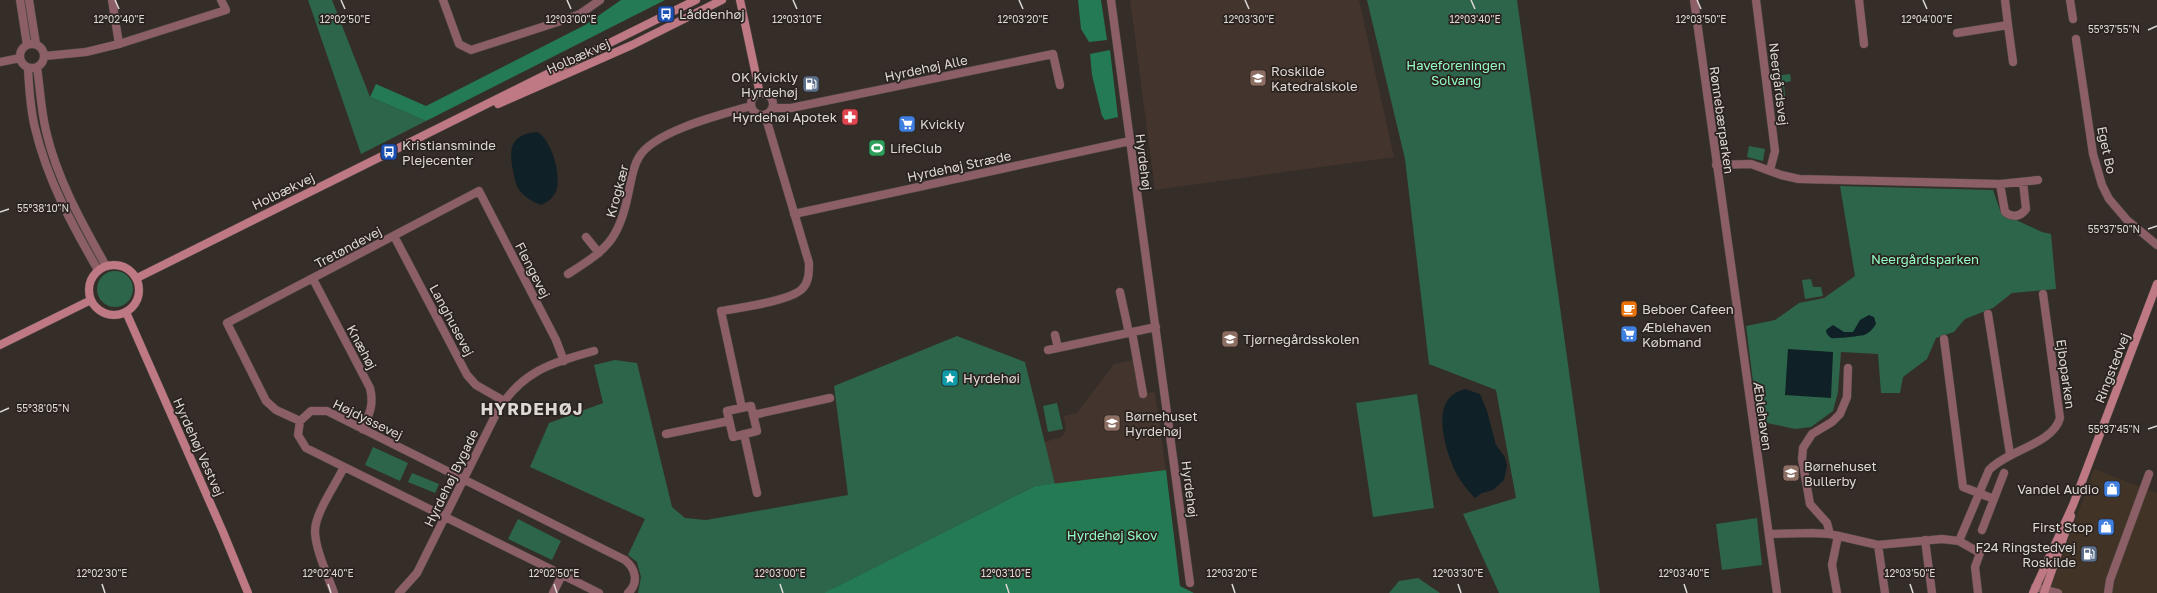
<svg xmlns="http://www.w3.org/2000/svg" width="2157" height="593" viewBox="0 0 2157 593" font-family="'Golos Text',sans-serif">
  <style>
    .built { fill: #43352d }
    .industrial { fill: #413326 }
    .green { fill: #2c6549 }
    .forest { fill: #247a53 }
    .water { fill: #0f2026 }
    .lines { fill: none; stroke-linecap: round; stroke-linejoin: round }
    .street-casing { stroke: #504844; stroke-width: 9 }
    .secondary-casing { stroke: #504844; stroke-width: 9 }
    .street { stroke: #8b5f65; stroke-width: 8 }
    .secondary { stroke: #be7984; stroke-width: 8 }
    .ticks { fill: none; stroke: #ded8d5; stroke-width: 1.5 }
    .labels { text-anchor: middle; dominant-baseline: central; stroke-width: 3.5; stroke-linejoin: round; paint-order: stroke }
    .poi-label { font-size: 13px; fill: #ded8d5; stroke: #2b231f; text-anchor: start }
    .street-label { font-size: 13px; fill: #ded8d5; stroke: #2b231f }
    .park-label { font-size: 13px; fill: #93fdc5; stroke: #2b231f }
    .district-label { font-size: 17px; font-weight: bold; letter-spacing: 1px; fill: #ded8d5; stroke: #2b231f }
    .ticks-label { font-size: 10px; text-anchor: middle; fill: #ded8d5; stroke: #2b231f; stroke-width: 3.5; stroke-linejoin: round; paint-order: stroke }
  </style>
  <rect width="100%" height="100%" fill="#352d28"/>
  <path class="built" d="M1130,0H1359L1394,157L1155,190Z
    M1133,360L1139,394L1155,392L1166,470L1055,484L1044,442L1062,437L1066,430L1064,416L1077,413L1114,364Z"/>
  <path class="industrial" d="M2094,469L2157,493V593H2049Z"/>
  <path class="green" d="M308,0H332L370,97L426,121L361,154Z
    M1367,0H1517L1600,593H1499L1463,514L1516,498L1496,390L1429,364L1405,159Z
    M1790,74L1791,81L1784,83L1785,97L1778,98L1775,76Z
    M1749,146L1765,149L1763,161L1747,157Z
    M1840,186L1993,190L2001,213L2042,232L2051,234L2056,289L2012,293L1993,308L1965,319L1954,332L1936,338L1927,359L1903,377L1900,393H1881L1878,354L1841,352L1838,392L1833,411L1811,427L1795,429L1758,421L1746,326L1775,320L1799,303L1824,298L1855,276Z
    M97 289a18 18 0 1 1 36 0a18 18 0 1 1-36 0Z
    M1811,279L1813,287H1821L1823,296L1805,299L1802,280Z
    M957,336L1025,362L1055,484L1035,486L836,587L833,593H638L641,577L637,562L628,555L645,519L530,467L549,423L603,403L594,365L615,360L637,363L672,507L685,518L706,520L848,495L834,386Z
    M1417,394L1434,508L1373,517L1356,403Z
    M1057,403L1063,429L1048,432L1043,406Z
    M373,447L408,463L400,481L365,465Z
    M412,473L439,484L435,493L408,482Z
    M1757,518L1762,565L1722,570L1716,524Z
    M518,519L561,541L552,560L508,539Z
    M1418,578L1440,593H1389L1399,581Z"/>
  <path class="forest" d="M621,0H665L426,121L370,97L376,84L426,106L585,25Z
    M1078,0H1101L1107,40L1089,42L1081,29Z
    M1110,50L1118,117L1105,120L1102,116L1092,75L1090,54Z
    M1166,470L1180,586L1194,593H824L1035,486Z"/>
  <path class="water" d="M538,132C552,143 560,170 557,188C555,197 548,202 541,205C533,202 526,198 520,191C516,186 514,177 513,170C508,147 512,134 538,132Z
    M1869,315L1874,317L1876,324C1873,329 1869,333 1864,335C1860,336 1834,339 1831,338C1828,336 1826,333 1826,330L1833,325L1844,332H1853L1860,320Z
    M1788,349L1833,352L1831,398L1785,395Z
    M1465,389L1480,394L1487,411L1496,445L1505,457L1507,466L1504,480L1493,490L1482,493L1475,498C1468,491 1461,482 1456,473C1445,449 1428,398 1465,389Z"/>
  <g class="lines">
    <defs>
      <path id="street" d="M20,0L27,45
        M29,0L36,44
        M112,0L119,44
        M443,0L459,44L471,50L567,19L580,14L600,0
        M1111,0L1190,583
        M1694,0L1777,593
        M1756,0L1775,151L1770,170
        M1859,0L1864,44
        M2070,0L2073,19
        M2008,25L2013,62
        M1957,33L2008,25L2005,0
        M2076,39L2093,154L2102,185L2109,199L2127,220L2157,245
        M20 56a12 12 0 1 1 24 0a12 12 0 1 1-24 0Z
        M45,56L86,52L119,44L226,10L221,0
        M0,62L20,58
        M37,67C40,88 41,110 46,131C57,179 82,223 106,266
        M28,68C29,88 30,108 35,128C47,179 72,225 98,270
        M751 104a11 11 0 1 1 22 0a11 11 0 1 1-22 0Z
        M773,108H791L1053,54L1060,85
        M1716,165L1751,164L1781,175L1799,179L2000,184L2038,180
        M2000,184L2005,212C2013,218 2020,217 2026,209L2023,182
        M794,214L1130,141
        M394,236L467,375L476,385L504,401
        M586,237L599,253
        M568,274C606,250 619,240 628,195C631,183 632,168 639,157C654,131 723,114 751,106
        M313,279L370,388C374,404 370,414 362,429
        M1120,292L1129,333
        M1988,314L2010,454
        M1132,332L1143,394
        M1055,335L1058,348
        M1944,339L1963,487L1994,499
        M1048,350L1156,327
        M751,406L757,431L733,437L727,411Z
        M742,408L721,311C739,308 790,301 802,289C809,282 809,273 809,263L765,115
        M753,415L830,398
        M300,421L276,410L266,401L227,323L479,191L556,340L564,361
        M666,434L729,421
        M744,434L757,493
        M1982,530L2004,473
        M1769,534L1812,533L1830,534L1878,545L1942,539L1959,541L1989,470C2008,450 2053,444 2060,418L2043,294
        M1830,534L1827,523L1810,504L1802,459L1803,448L1812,434L1832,422L1840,414L1847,397L1848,368
        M1925,540L1932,593
        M1959,541L1980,553L1975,567L1978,593
        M1878,545L1885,593
        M2035,587L2058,593
        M334,593C328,576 315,549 315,531C315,513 336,484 344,467
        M399,593L417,573L497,412C521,372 550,363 594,351
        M553,593L562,575
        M599,593L306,448L298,435L300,421L311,411H327L625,560C636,569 639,583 628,593
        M1837,593L1832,565L1838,536
        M2108,593L2110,580L2149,474"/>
      <path id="secondary" d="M740,0L760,94
        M498,104L632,45L722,0
        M89 290a25 25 0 1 1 50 0a25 25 0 1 1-50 0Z
        M137,278L696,0
        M126,312L223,532L248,593
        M0,345L91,300
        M2033,593L2073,505L2157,284
        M2044,593L2071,516"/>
    </defs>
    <use href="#street" class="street-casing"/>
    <use href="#secondary" class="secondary-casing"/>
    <use href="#street" class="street"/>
    <use href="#secondary" class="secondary"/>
  </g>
  <path class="ticks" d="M115,0L119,9M341,0L345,9M567,0L571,9M793,0L797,9M1019,0L1023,9M1245,0L1249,9M1471,0L1475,9M1697,0L1701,9M1923,0L1927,9M2148,30L2157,26M0,212L9,209M2148,229L2157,226M0,412L9,408M2148,429L2157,426M102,584L105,593M328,584L331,593M554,584L557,593M780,584L783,593M1006,584L1009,593M1232,584L1235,593M1458,584L1461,593M1684,584L1687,593M1910,584L1913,593"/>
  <defs>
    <symbol id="bus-square" viewBox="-11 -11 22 22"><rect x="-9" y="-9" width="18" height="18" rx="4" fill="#1a4fb4" stroke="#2b231f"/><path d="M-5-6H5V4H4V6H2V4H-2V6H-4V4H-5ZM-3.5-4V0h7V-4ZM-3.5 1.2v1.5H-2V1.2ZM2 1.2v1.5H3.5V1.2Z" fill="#fff"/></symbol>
    <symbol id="university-square" viewBox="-11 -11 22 22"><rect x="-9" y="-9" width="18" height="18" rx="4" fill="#8d6e63" stroke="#2b231f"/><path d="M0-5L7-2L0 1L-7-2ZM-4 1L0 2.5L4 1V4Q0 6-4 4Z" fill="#fff"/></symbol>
    <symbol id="fuel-square" viewBox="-11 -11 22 22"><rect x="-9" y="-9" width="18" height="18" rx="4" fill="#5c6f8a" stroke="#2b231f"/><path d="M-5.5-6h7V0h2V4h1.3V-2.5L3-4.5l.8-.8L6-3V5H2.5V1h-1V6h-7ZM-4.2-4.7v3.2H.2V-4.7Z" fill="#fff"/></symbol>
    <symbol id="pharmacy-square" viewBox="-11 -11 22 22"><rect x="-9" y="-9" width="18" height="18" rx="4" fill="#e0444e" stroke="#2b231f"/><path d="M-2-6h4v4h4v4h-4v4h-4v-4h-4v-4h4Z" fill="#fff"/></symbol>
    <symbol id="supermarket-square" viewBox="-11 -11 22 22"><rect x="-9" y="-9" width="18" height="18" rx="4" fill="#3f7fe0" stroke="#2b231f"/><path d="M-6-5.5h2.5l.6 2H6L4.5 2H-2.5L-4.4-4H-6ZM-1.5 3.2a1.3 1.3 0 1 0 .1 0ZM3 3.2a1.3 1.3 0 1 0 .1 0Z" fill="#fff"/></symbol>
    <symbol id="stadium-square" viewBox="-11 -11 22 22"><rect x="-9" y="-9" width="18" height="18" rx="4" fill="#2e9e5b" stroke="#2b231f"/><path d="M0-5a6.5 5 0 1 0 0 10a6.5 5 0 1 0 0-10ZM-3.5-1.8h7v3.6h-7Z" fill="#fff"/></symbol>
    <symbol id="cafe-square" viewBox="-11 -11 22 22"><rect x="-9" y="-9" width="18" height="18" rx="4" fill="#e8710a" stroke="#2b231f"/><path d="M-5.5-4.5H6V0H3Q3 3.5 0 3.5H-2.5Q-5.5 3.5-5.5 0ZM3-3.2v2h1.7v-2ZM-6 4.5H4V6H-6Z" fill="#fff"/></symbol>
    <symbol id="school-square" viewBox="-11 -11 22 22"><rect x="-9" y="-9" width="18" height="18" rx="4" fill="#8d6e63" stroke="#2b231f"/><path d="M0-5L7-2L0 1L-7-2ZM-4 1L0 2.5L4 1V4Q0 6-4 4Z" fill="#fff"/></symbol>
    <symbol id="sight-square" viewBox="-11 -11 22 22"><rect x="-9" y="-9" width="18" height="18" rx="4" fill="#0f9aa8" stroke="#2b231f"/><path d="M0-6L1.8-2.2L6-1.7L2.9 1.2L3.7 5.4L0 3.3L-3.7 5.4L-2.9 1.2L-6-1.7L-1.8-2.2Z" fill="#fff"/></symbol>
    <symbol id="shop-square" viewBox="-11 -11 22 22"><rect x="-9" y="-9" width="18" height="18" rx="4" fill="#3f7fe0" stroke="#2b231f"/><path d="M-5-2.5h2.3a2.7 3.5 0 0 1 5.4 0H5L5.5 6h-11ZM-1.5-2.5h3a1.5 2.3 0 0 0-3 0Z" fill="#fff"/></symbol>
  </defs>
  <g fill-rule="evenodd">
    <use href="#bus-square" x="656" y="4" width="20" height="20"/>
    <use href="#university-square" x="1248" y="68" width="20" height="20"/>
    <use href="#fuel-square" x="801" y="74" width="20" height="20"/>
    <use href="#pharmacy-square" x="840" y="107" width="20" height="20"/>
    <use href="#supermarket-square" x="897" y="114" width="20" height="20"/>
    <use href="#stadium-square" x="867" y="138" width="20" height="20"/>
    <use href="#bus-square" x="379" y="142" width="20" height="20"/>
    <use href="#cafe-square" x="1619" y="299" width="20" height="20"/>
    <use href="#supermarket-square" x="1619" y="324" width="20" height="20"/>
    <use href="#school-square" x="1220" y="329" width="20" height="20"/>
    <use href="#sight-square" x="940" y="368" width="20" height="20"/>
    <use href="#school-square" x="1102" y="413" width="20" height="20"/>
    <use href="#school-square" x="1781" y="463" width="20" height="20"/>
    <use href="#shop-square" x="2102" y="479" width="20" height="20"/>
    <use href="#shop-square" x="2096" y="517" width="20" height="20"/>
    <use href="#fuel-square" x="2079" y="544" width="20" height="20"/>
  </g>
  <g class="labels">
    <g class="poi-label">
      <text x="679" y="14">Låddenhøj</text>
      <text x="1271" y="71">Roskilde<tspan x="1271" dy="15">Katedralskole</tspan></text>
      <text x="798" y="77" text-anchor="end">OK Kvickly<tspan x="798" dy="15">Hyrdehøj</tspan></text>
      <text x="837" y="117" text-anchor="end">Hyrdehøi Apotek</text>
      <text x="920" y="124">Kvickly</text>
      <text x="402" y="145">Kristiansminde<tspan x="402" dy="15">Plejecenter</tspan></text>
      <text x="890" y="148">LifeClub</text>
      <text x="1642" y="309">Beboer Cafeen</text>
      <text x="1642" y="327">Æblehaven<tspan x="1642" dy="15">Købmand</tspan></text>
      <text x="1243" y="339">Tjørnegårdsskolen</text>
      <text x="963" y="378">Hyrdehøi</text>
      <text x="1125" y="416">Børnehuset<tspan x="1125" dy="15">Hyrdehøj</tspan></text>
      <text x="1804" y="466">Børnehuset<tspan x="1804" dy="15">Bullerby</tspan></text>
      <text x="2099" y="489" text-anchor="end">Vandel Audio</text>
      <text x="2093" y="527" text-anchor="end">First Stop</text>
      <text x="2076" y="547" text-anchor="end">F24 Ringstedvej<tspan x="2076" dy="15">Roskilde</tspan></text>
    </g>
    <g class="street-label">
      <text transform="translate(578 56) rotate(-24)">Holbækvej</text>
      <text transform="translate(926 68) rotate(-12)">Hyrdehøj Alle</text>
      <text transform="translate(1779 84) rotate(83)">Neergårdsvej</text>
      <text transform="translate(1722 120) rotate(82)">Rønnebærparken</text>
      <text transform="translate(2107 150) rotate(78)">Eget Bo</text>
      <text transform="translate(1144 162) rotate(83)">Hyrdehøj</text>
      <text transform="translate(959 166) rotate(-12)">Hyrdehøj Stræde</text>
      <text transform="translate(283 191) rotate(-26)">Holbækvej</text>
      <text transform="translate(617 191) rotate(-75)">Krogkær</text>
      <text transform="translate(348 247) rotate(-28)">Tretøndevej</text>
      <text transform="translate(533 270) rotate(63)">Flengevej</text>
      <text transform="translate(452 320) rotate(62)">Langhusevej</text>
      <text transform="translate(362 347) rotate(62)">Knæhøj</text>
      <text transform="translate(2112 368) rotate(-69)">Ringstedvej</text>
      <text transform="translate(2066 374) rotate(82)">Ejboparken</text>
      <text transform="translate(1763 416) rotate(82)">Æblehaven</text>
      <text transform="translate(368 419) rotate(26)">Højdyssevej</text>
      <text transform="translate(199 447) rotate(66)">Hyrdehøj Vestvej</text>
      <text transform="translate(451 478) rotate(-64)">Hyrdehøj Bygade</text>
      <text transform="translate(1190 489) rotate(83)">Hyrdehøj</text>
    </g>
    <g class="park-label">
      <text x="1456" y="65">Haveforeningen<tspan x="1456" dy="15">Solvang</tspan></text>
      <text x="1925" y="259">Neergårdsparken</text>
      <text x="1112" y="535">Hyrdehøj Skov</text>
    </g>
    <g class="district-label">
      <text x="532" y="408">HYRDEHØJ</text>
    </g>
  </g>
  <g class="ticks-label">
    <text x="119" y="23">12°02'40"E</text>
    <text x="345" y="23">12°02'50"E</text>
    <text x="571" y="23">12°03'00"E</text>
    <text x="797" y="23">12°03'10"E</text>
    <text x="1023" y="23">12°03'20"E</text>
    <text x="1249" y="23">12°03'30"E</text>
    <text x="1475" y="23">12°03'40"E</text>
    <text x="1701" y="23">12°03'50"E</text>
    <text x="1927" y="23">12°04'00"E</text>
    <text x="2114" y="33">55°37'55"N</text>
    <text x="43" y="212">55°38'10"N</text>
    <text x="2114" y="233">55°37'50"N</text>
    <text x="43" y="412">55°38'05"N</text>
    <text x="2114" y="433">55°37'45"N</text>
    <text x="102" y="577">12°02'30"E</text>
    <text x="328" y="577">12°02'40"E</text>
    <text x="554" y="577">12°02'50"E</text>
    <text x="780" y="577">12°03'00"E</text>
    <text x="1006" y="577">12°03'10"E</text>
    <text x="1232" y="577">12°03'20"E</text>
    <text x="1458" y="577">12°03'30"E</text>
    <text x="1684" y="577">12°03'40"E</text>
    <text x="1910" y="577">12°03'50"E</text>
  </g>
</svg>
